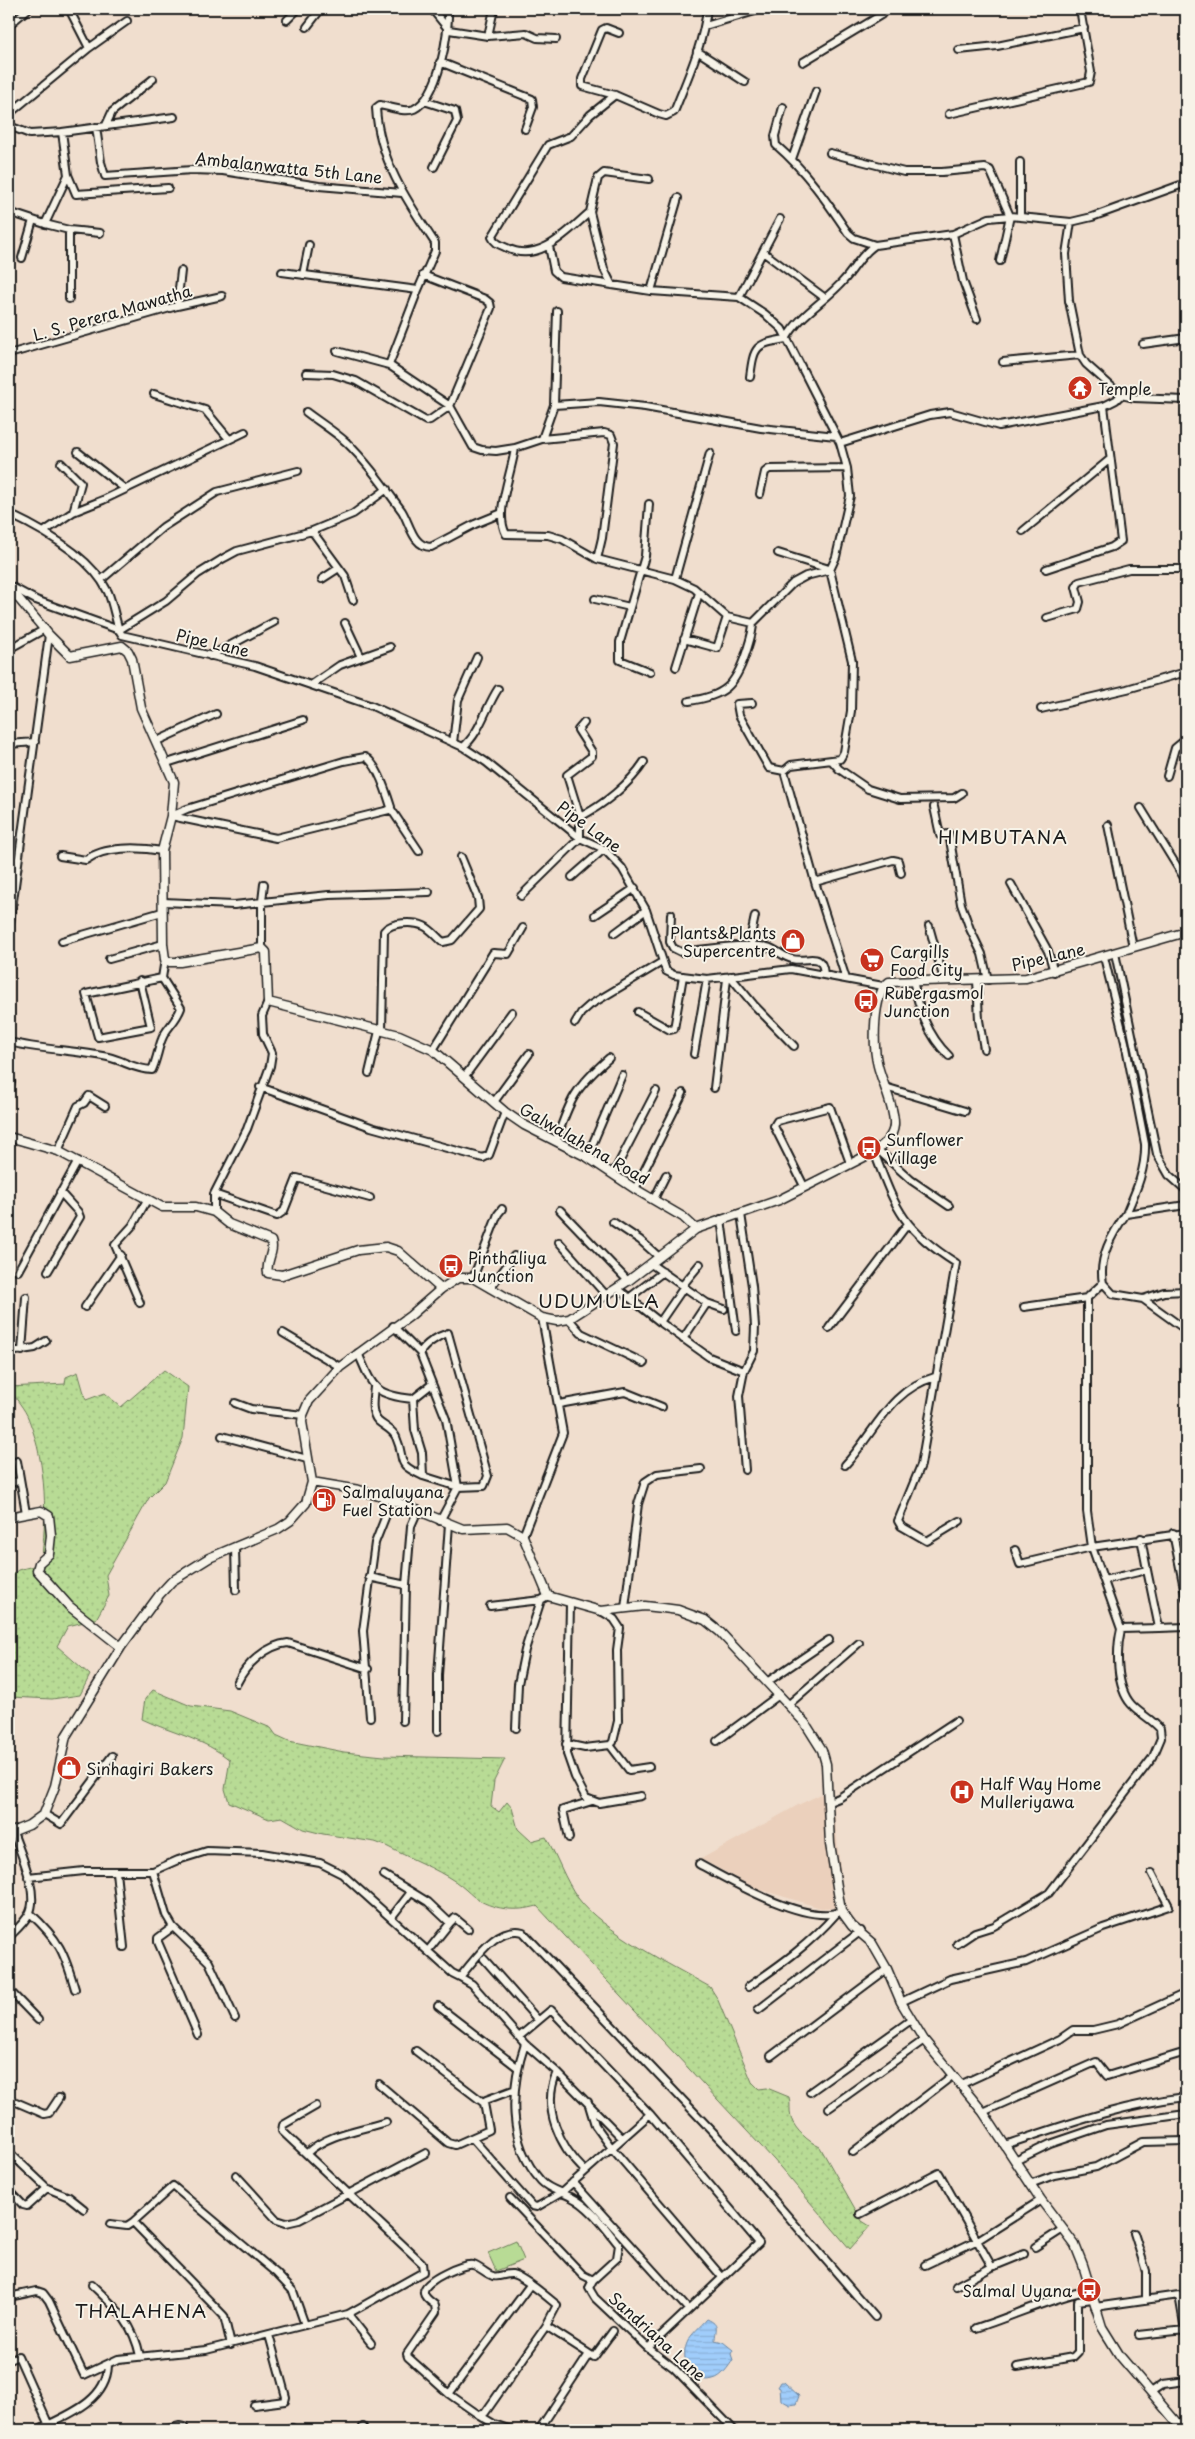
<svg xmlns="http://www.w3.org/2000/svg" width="1195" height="2439" viewBox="0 0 1195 2439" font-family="'Playpen Sans',sans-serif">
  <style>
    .built { fill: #ebd0bc }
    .grass { fill: url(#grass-dots); stroke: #6a7c58 }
    .garden { fill: #b8db95; stroke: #6a7c58 }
    .water { fill: url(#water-rules); stroke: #6b86a2 }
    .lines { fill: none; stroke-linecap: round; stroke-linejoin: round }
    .minor-casing { stroke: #1c1c1c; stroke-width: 10 }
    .tertiary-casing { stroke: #1c1c1c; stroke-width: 11 }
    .minor { stroke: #f7f3e8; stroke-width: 6 }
    .tertiary { stroke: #f7f3e8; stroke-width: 8 }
    .labels { text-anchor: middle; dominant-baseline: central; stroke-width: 4; stroke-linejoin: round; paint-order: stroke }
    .street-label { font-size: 16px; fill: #1c1c1c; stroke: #f7f3e8 }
    .poi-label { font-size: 16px; fill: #1c1c1c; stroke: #f7f3e8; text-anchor: start }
    .quarter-label { font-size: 19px; letter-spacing: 1px; fill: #1c1c1c; stroke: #f7f3e8 }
  </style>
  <defs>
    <pattern id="grass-dots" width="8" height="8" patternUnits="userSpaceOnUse" patternTransform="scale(1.25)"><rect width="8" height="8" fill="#b8db95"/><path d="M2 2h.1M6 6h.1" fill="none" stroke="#9ebb80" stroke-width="1.8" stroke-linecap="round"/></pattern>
    <pattern id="water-rules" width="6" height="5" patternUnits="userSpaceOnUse" patternTransform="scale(1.25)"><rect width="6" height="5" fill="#a0cdfb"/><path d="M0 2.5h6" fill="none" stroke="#89afd7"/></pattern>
  </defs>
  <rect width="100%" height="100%" fill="#f0dece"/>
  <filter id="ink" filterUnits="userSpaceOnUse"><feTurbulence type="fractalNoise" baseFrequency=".02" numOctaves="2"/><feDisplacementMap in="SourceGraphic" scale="10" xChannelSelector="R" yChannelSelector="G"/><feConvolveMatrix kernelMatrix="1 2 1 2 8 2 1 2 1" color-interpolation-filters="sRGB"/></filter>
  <g filter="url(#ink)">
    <path class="built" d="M832,1789L844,1907L821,1908L755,1888L701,1859L798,1805Z"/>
    <path class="grass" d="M164,1370L188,1387L183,1438L165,1482L149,1498L106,1575L109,1596L96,1619L68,1626L57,1646L90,1675L80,1695L52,1699L9,1697V1577L18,1570L41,1564C47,1515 47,1467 29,1420C25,1408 14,1398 9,1387L65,1384L66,1377L78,1372L86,1400L105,1393L121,1407Z
      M153,1690L191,1706L230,1711L271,1728L276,1735L289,1741L344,1752L384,1756L505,1759L494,1781L491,1806L499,1812L507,1802L512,1808L518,1829L531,1841L546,1837C557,1856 565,1880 578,1898C602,1931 673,1966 710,1987L717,1998L752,2082L759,2089L767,2088L789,2097C791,2105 789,2111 791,2118C795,2130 809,2142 820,2147L862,2221L870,2226L850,2249L774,2160L537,1906C517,1912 492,1910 474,1897C468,1892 462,1886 456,1882C435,1868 409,1858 386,1846L375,1842L323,1834L303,1829L282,1817L269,1819L229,1802L225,1789L230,1760C205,1739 171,1733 142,1719L145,1699Z"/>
    <path class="garden" d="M516,2241L524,2260L496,2271L488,2253Z"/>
    <path class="water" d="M707,2319C721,2325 715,2330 715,2340L723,2342L733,2350L731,2354L733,2360C728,2367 722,2377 713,2379C693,2385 679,2361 687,2343C690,2335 701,2326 707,2319Z
      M781,2382H784L799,2396L796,2404L790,2405L781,2400L780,2388L778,2387Z"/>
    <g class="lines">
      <defs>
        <path id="minor" d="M432,9L449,30L488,36L526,33L537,38L556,39
          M287,20L298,9
          M9,25L28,9
          M705,26L762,9
          M307,27L321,9
          M619,33L606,28L602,30L582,79V86L615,95L659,114L666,116L674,112C687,79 703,45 707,9
          M488,36L494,9
          M89,48L127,21
          M959,50L997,46L1084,28
          M697,51L745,82
          M440,62L532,99L533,107L525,129
          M803,62L881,15L886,9
          M424,101L455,111L457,121L434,167
          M783,107L775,136L776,145C805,170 826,200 848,233L854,238L875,245
          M9,114L89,48L69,9
          M949,114L1089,82L1091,72L1080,9
          M106,125L112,112L153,79
          M9,126L30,134L62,132L174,117
          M96,127L101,162L105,176L192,170L223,171L319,186L402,193
          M830,153L904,172H942L985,168L990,170L1010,216L1000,261
          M792,159L816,91
          M68,175L76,194L168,188
          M9,212L33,220
          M590,212C568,231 539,264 507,248C501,245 495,244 492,237L548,145L571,136L590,115L615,95
          M1020,216V162
          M1071,222L1066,254L1069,301L1080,355L1086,364L1121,395
          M45,224L69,230L100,233
          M953,234L963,281L977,319
          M549,246L554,271L561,277L651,291L739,297L765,314L782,329L840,443L847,468L850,496L836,557L830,570L852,661L851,711L844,752L840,759L791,765L784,771L815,882L846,979
          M763,252L825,298
          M22,258L33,220L45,224L68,175L62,132
          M282,272L418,290L389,365L450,406L473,447L482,450L496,451L515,448L542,439L554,405L599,402L645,407L761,428L836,436
          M303,275L309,245
          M612,285L604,269L590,212L598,178L604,173L649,179
          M418,290L435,251V243C407,201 379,160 376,108L380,105C390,107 405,113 414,109C439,97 449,33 448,9
          M651,291L678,198
          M739,297L780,219
          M69,299V230
          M177,306L181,271
          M786,339C800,314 826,301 844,280C855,268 861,254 875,245L953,234L989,218L1010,216L1071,222L1092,217L1186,183
          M1143,344L1186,338
          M337,351L389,365
          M9,354L177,306L222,296
          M1003,362L1080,355
          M306,373L333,374L356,381L426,421L430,420L450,406L491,308L490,303L485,299L423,275
          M750,377C754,346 755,344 786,339
          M154,394L205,410L229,439
          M554,405L557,311
          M306,412C319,422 334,431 346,442C367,462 385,488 402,511C410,524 413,547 431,547L475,524L502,513
          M542,439L604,433L611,435L614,443L602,538L597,559
          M840,443L930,415L950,412L999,426L1104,406L1116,400L1121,395L1134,398L1186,400
          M515,448C512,473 494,512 506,534L548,535L562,539L597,559L675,579L694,588L727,617L753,623L793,583L806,576L830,570
          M78,452L125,489
          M61,463L81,483L73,512
          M760,494L765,472L769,469L847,468
          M649,504L645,556L620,642V660L650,672
          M9,514C43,530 91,556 108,592C113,604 115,618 119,630L166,601L198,574L224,558L237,551L312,531L353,514L387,489
          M45,531L73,512L103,500L245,432
          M312,531L345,576L353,600
          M1023,531L1109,460
          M778,553L829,569
          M1046,569L1112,547L1121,541L1104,406
          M322,579L339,568
          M675,579L710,453
          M101,580L163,527L217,492L298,471
          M10,586L36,600L119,630L122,635L255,666L372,706L463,747L486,762L580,838L604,849L622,868L646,910L666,971L674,975L707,979L791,969L883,986
          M595,599L630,607
          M1047,618L1078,609L1080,602L1076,587L1079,582L1129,569H1186
          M345,623L361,657
          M684,639L717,648L727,617
          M9,649L45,629
          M210,656L274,622
          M676,667L699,593
          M311,685L340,665L390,647
          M689,701C725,696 735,686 746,653C749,643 753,633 753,623
          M752,703L737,704L739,715L769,768L784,771
          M1041,709L1127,689L1186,672
          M584,723L578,730L592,752V756L567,775L580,817C603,805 630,784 644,762
          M157,741L216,714
          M453,743L458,700L477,657
          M9,744L35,742
          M463,747C480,733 486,707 498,689
          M365,757C377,762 387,794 391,807L389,810L276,838L171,816L187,809L344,761Z
          M832,761L839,769L868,789L900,799L954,798L962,793
          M167,763L303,720
          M1167,776L1175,748L1186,739
          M934,807L940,835L949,834L961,904L970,929L982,954L988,980
          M1141,808L1186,881
          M391,809L419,851
          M1108,825L1133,947
          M60,856L86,860C104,846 139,847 162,851
          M9,858L18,861
          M572,877L604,849
          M815,882L893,860L898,861L901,873
          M1011,884L1048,951L1054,972
          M521,896L580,838V817
          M163,902L234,905L329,895L429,892
          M671,914L670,942L673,948L681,952C703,950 747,942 767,947C776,949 783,957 792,959C808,963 822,950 824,974
          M595,915L635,888
          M929,926L944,980
          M9,930L49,635
          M615,933L646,910
          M62,941L162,912
          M753,946L751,935L755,916
          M262,948V901L264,884
          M1115,953L1157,1154L1169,1175L1186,1190
          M1104,957L1125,1042L1145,1144C1146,1169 1136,1191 1126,1214L1186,1205
          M109,959L163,944
          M913,980C919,1009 927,1035 949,1056
          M977,980L979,1020L984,1049
          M140,981L151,1027L98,1037L86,994L162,978
          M638,1012L670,1030L674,1029L683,976
          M575,1023L581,1013L590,1005L662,962
          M382,1031L384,931C391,922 413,921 424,926C431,929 437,937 443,942L452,940L479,909L478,898L461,857
          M9,1042C42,1050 75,1050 108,1057C125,1061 133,1069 152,1070C157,1059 158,1049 162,1039C166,1028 176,1022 181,1008L162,978L165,959
          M433,1050L493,953L508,954L523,928
          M694,1054L707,979
          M369,1073L379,1031
          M465,1076L512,1012
          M260,1087L371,1127L483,1158L489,1155L505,1112
          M885,1087L965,1111
          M714,1088L727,979L730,976L754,1005L794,1046
          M9,1089L11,1082
          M494,1102L529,1054
          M556,1141C570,1099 575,1088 609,1058
          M877,1149L911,1180L949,1206
          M58,1151L78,1106L84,1103L89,1096L105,1106
          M874,1152C896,1209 902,1229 956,1263L921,1465L898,1521L901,1526L927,1541L960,1521
          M587,1157L622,1075
          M613,1174L656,1091
          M804,1186L774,1126L777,1121L830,1107L850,1163
          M635,1189L683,1093
          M214,1194L277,1216L284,1211L297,1178L370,1198
          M654,1199L666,1175
          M560,1210L628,1281
          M214,1212V1194L247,1129L270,1066L272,1053L263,1034L262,1016L268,1002
          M741,1214L752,1286L755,1326L754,1351L744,1371L739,1396L745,1470
          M721,1219L736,1331
          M613,1222L640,1240L659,1257
          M559,1242L606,1295
          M651,1264L707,1303L683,1339
          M18,1271L78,1161
          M48,1271L80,1217L78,1212L60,1192
          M473,1278L498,1214L502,1209
          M1103,1283L1113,1294L1143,1299L1186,1330
          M682,1286L700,1264
          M490,1288L514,1256
          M617,1288L660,1322L709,1357L744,1371
          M629,1298L663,1272
          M1143,1299L1164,1292L1186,1291
          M140,1303L115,1245L133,1225L147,1200
          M707,1303L724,1309
          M85,1307L121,1255
          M1024,1307L1087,1298L1103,1283C1098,1258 1112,1234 1126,1214
          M569,1319L581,1333L644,1363
          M660,1322L684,1287
          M393,1326L420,1353L446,1419L458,1487L440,1521
          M829,1328L907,1225
          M283,1333L340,1367
          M22,1351L26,1297
          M9,1352L35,1348L46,1341
          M358,1353C373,1387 373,1395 413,1399
          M420,1353C425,1344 438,1336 448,1333L488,1476L484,1486L458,1487L423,1476L422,1453L415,1430L413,1399L432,1384
          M374,1387C373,1397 370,1413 378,1421C385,1427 392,1429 396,1437C407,1462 393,1462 423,1476
          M235,1403L251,1409L303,1415
          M559,1404L625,1392L662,1407
          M222,1436L307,1459
          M17,1461L26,1513
          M845,1465C875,1433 889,1390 935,1377
          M9,1483L20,1481
          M1173,1533L1186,1598
          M523,1536L563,1433L542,1318
          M1141,1538L1147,1570
          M235,1547L236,1590
          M1015,1550L1020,1564L1092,1547L1087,1511V1298
          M369,1577L406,1585
          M1104,1580L1147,1570L1159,1628L1121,1629L1092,1547L1186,1533
          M570,1604L567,1754L575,1777L586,1798L599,1803L641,1796
          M490,1606L541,1600
          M625,1608L638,1504L645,1482L657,1474L701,1469
          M1159,1628L1186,1627
          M767,1682L829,1640
          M237,1683C246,1664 267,1645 288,1643L368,1669
          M788,1705L859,1643
          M370,1717L363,1631L375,1543L392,1500
          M403,1721L406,1585L411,1526L418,1510
          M516,1728L518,1684L525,1650L541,1600L548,1596
          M438,1731V1675L449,1524
          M717,1741L779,1695
          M566,1744L585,1748L610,1745L613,1742L618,1721L617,1650L620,1628L614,1619L601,1611
          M610,1745L629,1770L649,1767
          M829,1802L839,1798L956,1721
          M44,1814L61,1824L112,1756
          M569,1838L563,1810L592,1801
          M699,1864C728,1880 809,1927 841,1911
          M153,1871L166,1915L173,1927L209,1962L235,2018
          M116,1872L124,1947
          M384,1875L428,1902L450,1923L455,1918L468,1929
          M28,1877L84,1871H153L178,1860L207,1851L262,1853L320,1863L342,1874L452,1973L460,1977C476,1959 496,1925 523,1932L735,2155L875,2317
          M30,1913C59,1940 64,1951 75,1989
          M394,1914L411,1892
          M173,1927L158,1938V1942L198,2035
          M9,1937C16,1930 24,1923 29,1914C40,1894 20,1852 13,1832
          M957,1944L975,1932L994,1926L1049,1893L1153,1757L1161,1738L1160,1729C1152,1719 1140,1714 1131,1704C1116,1687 1116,1650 1121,1629
          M430,1948L450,1923
          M484,1959L538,2020
          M460,1977L472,1984L525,2044C510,2088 507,2143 541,2181C548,2189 561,2192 571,2197C590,2206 606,2229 619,2245L617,2258L593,2280L589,2288L595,2298L648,2348L674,2368L734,2430
          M9,1985L11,1992L38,2020
          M748,1987C780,1965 810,1944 836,1914
          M901,2002L950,1979L1026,1962L1103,1928L1169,1906L1152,1873
          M438,2006L517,2067
          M758,2010L861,1931
          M520,2036L551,2010L650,2114L759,2243L648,2348
          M525,2044L557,2072L622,2138
          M416,2051L484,2103
          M771,2056L887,1969
          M557,2072C541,2107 559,2146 585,2171
          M379,2084L448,2143L455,2145L489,2130L484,2103L486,2100L513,2090
          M962,2084L1060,2039L1073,2030H1093L1118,2024L1186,1993
          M810,2092L911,2020
          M9,2099L44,2114L49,2113L59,2098
          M588,2102L595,2125L611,2147L722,2277
          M829,2108L924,2040
          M983,2112L1096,2062L1107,2076L1186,2052
          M472,2138L532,2206L537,2207L561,2193L650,2114
          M1005,2145C1065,2125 1123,2104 1186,2097
          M9,2147L10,2153L47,2188L69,2197L84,2209
          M853,2152L952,2076
          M307,2153C327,2134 360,2130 386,2122
          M1015,2161L1050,2144L1106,2125L1186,2114
          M236,2175L277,2220L286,2223L299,2220L426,2153
          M573,2182L687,2308
          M1030,2184L1054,2175L1096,2167L1143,2142L1186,2141
          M9,2190L23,2205L27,2206L47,2188
          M510,2198L583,2275L593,2280
          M860,2214L939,2173L992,2267L956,2286
          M110,2224L127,2226L133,2222
          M1134,2233L1146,2271V2300
          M1035,2247L1063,2229
          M925,2265L978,2240L1041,2200
          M992,2267L1024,2254
          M92,2285C116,2308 133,2322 140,2356
          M1179,2295L1186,2336
          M9,2297L37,2291L43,2293L49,2301L84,2375L118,2359L206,2350L348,2314L423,2272L422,2263L282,2131L283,2125L316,2106
          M1095,2307L1186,2294
          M348,2314L371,2343
          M546,2326L485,2413L479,2415L449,2394L408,2357L407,2354L436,2312L435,2305C430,2301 423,2297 424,2291C425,2280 464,2263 473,2265C480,2267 486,2274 493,2276C499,2278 506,2273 512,2274C523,2276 547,2297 557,2305L546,2326L594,2357L613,2331
          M976,2328C1014,2316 1050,2298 1089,2290
          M1139,2335L1185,2330
          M231,2345L224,2316L133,2222L173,2186L276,2273L293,2291L305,2325
          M9,2360L18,2356L51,2430
          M1017,2367L1073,2357L1078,2352V2301L1092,2299
          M1151,2392L1163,2384L1186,2381
          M449,2394L530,2285
          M254,2405L285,2401L286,2397L269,2335
          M479,2415L494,2424L511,2430
          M37,2430C65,2416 107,2402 108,2365
          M164,2430L179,2426L184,2427L185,2430
          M283,2430L292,2428
          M363,2430V2427
          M539,2430L589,2354"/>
        <path id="tertiary" d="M9,587L49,635L70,656L122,646L128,651L132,659L141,708L174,782L171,816L162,851L163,944L165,959L170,962H180L262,948L266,952L268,1002L399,1035L433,1050L505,1112L524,1125L587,1157L635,1189L683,1217L696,1229
          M9,1137L58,1151L162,1207H196L214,1212L229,1224L271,1241C275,1252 265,1262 268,1273L282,1275L358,1250L386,1247L398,1251L441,1289
          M312,1482L359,1490L392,1500L463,1529L507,1527L523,1536L548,1596L601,1611L645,1606L663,1608L678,1610L705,1620L720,1632L805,1723L822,1750L826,1764L830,1844L841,1911L852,1926L872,1943L887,1969L901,2002L924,2040L983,2112L1041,2200L1075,2245L1083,2265L1102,2327L1120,2356L1183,2430
          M9,1517L41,1511L49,1516L51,1535L49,1554L39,1563L37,1570L69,1606L121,1647
          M9,1833L29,1825L44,1814L55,1786L66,1736L121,1647L160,1594L172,1581L209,1558L278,1529L290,1521L306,1503L312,1482L302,1422L303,1415L309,1401L340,1367L410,1316L441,1289L458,1278H473L542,1318L557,1321L569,1319L628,1281L696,1229L779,1200L874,1152C883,1145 893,1138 894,1125C895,1109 882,1082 878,1066C873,1047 872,994 889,982L1026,978L1186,932"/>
      </defs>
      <use href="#minor" class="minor-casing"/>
      <use href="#tertiary" class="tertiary-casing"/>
      <use href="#minor" class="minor"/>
      <use href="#tertiary" class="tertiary"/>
    </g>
  </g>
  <defs>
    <symbol id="temple-disc" viewBox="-11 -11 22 22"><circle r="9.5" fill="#c8321e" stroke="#f7f3e8"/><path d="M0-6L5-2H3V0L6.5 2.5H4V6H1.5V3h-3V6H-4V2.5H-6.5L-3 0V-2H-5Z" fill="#fff"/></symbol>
    <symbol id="shop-disc" viewBox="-11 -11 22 22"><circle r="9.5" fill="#c8321e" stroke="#f7f3e8"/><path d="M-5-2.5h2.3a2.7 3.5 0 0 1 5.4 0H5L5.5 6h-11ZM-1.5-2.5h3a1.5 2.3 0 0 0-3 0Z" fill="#fff"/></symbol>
    <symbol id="supermarket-disc" viewBox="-11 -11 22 22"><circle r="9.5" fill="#c8321e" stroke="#f7f3e8"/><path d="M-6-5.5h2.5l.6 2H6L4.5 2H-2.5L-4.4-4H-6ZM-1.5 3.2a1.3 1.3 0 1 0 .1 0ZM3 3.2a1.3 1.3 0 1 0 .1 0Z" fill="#fff"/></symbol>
    <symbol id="bus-disc" viewBox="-11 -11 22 22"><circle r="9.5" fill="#c8321e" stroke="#f7f3e8"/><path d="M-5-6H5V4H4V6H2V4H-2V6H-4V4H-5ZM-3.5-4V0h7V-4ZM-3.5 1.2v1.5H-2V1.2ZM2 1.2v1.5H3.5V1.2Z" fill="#fff"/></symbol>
    <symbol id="fuel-disc" viewBox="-11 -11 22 22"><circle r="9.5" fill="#c8321e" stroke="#f7f3e8"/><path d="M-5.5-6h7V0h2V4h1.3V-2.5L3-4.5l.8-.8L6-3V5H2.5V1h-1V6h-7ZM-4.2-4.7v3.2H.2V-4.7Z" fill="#fff"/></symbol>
    <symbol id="hospital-disc" viewBox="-11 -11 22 22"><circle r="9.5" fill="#c8321e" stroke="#f7f3e8"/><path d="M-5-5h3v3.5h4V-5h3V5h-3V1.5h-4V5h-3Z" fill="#fff"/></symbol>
  </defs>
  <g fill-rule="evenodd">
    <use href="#temple-disc" x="1066" y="374" width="28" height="28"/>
    <use href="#shop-disc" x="779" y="927" width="28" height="28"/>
    <use href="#supermarket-disc" x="858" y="946" width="28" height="28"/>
    <use href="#bus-disc" x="852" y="987" width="28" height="28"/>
    <use href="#bus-disc" x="855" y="1134" width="28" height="28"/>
    <use href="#bus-disc" x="437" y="1252" width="28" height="28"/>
    <use href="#fuel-disc" x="310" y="1486" width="28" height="28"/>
    <use href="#shop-disc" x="55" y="1754" width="28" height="28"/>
    <use href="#hospital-disc" x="948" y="1778" width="28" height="28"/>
    <use href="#bus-disc" x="1075" y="2276" width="28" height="28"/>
  </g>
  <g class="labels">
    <g class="street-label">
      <text transform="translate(289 167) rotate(6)">Ambalanwatta 5th Lane</text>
      <text transform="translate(112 312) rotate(-16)">L. S. Perera Mawatha</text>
      <text transform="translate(213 642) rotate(13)">Pipe Lane</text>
      <text transform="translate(590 826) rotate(36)">Pipe Lane</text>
      <text transform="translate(1048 956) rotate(-13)">Pipe Lane</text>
      <text transform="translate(585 1143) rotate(30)">Galwalahena Road</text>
      <text transform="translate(658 2336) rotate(42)">Sandriana Lane</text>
    </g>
    <g class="poi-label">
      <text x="1098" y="388">Temple</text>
      <text x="776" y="932" text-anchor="end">Plants&amp;Plants<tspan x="776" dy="18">Supercentre</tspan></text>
      <text x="890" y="951">Cargills<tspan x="890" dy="18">Food City</tspan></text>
      <text x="884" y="992">Rubergasmol<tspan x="884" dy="18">Junction</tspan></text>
      <text x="886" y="1139">Sunflower<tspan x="886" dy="18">Village</tspan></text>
      <text x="468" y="1257">Pinthaliya<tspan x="468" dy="18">Junction</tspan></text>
      <text x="342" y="1491">Salmaluyana<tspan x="342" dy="18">Fuel Station</tspan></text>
      <text x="86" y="1768">Sinhagiri Bakers</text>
      <text x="980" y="1783">Half Way Home<tspan x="980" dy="18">Mulleriyawa</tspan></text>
      <text x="1072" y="2290" text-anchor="end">Salmal Uyana</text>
    </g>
    <g class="quarter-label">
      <text x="1003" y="836">HIMBUTANA</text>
      <text x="599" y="1300">UDUMULLA</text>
      <text x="141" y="2310">THALAHENA</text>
    </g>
  </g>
  <rect width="1195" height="2439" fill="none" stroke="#f7f3e8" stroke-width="30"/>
  <rect x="15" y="15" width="1165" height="2409" fill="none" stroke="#1c1c1c" stroke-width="2" filter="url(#ink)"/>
</svg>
